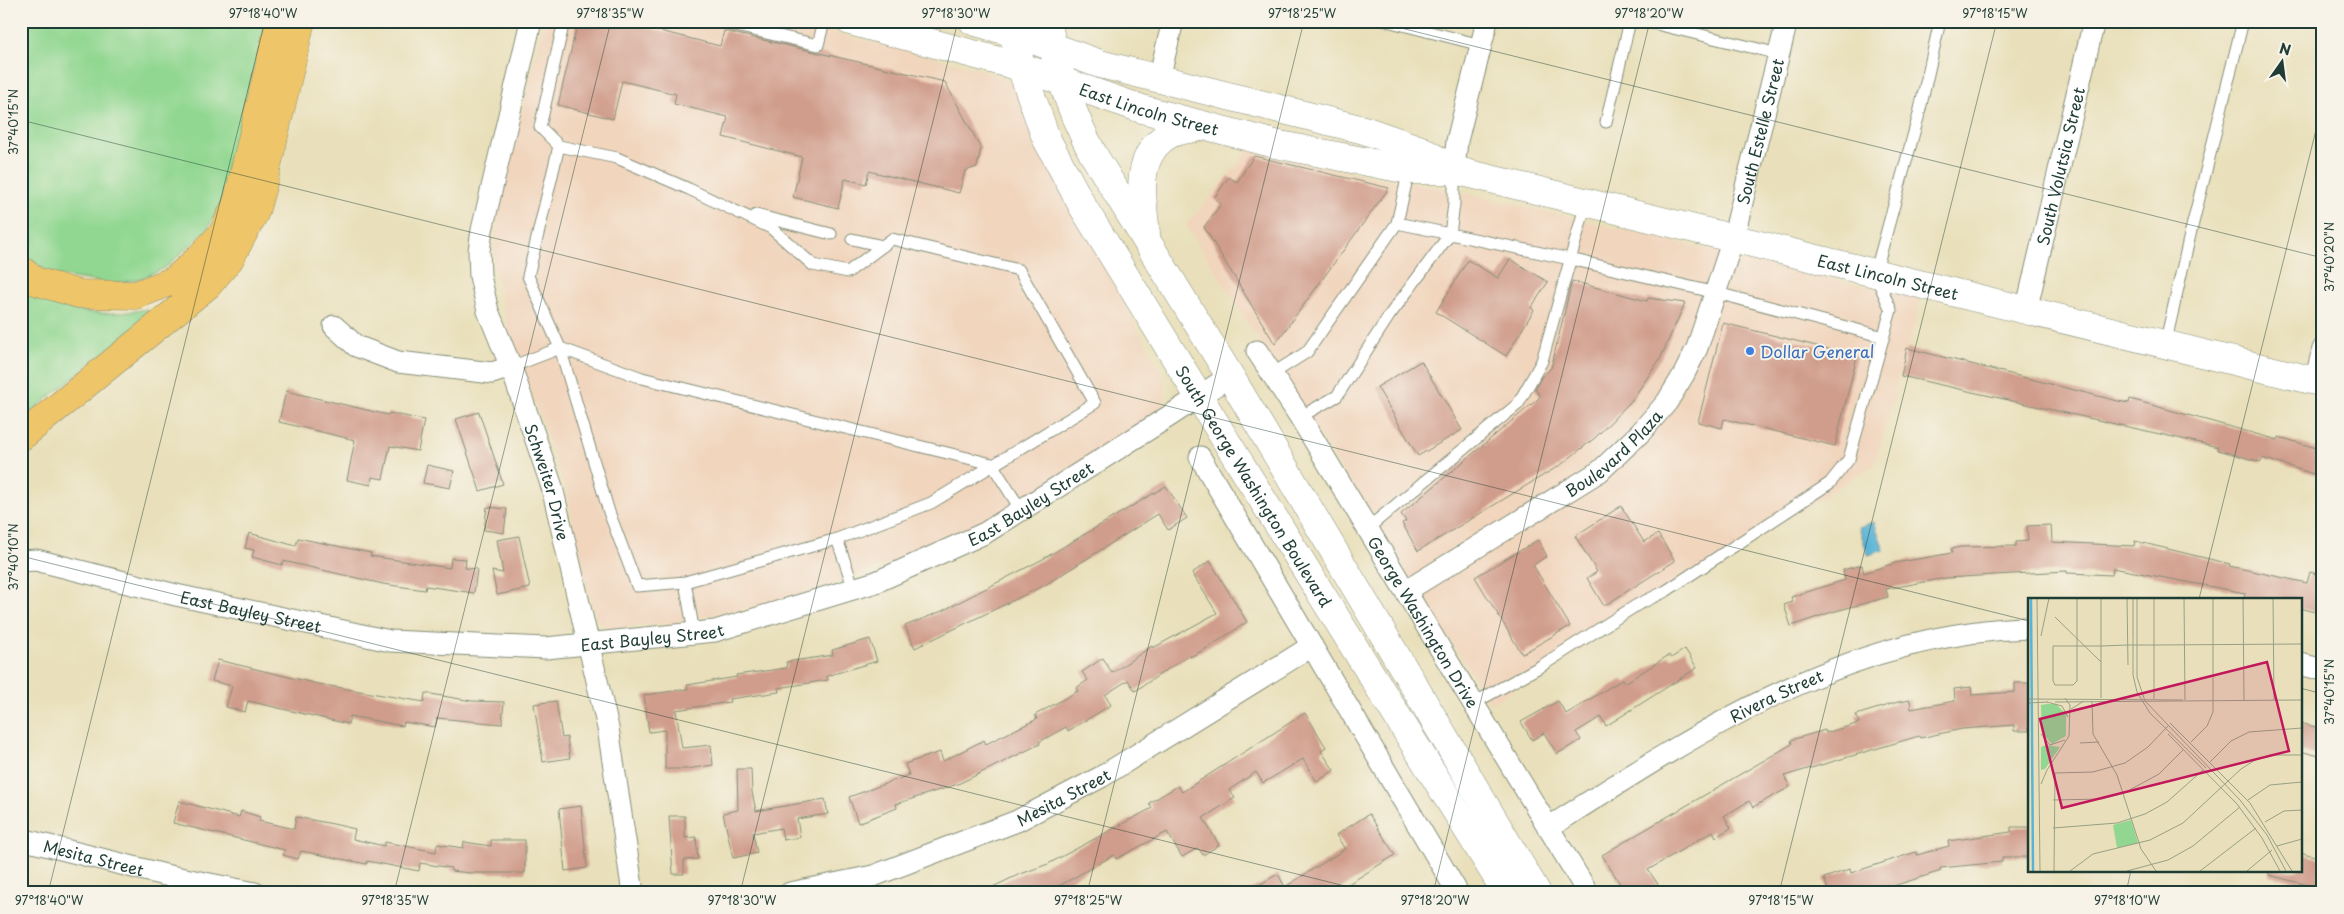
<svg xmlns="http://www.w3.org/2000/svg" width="2344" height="914" viewBox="0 0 2344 914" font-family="'Playpen Sans',sans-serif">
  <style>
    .built { fill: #f1d5bd }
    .green { fill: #91d791; stroke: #588a62 }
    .water { fill: #59b3d6; stroke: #3c7885 }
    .building { fill: #d09c8b }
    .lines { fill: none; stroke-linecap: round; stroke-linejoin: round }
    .service-casing { stroke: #848e78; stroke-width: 13 }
    .minor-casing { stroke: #848e78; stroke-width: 23 }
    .tertiary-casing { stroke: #848e78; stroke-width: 29 }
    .motorway-casing { stroke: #848e78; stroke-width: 29 }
    .service { stroke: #fff; stroke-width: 11 }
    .minor { stroke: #fff; stroke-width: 21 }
    .tertiary { stroke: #fff; stroke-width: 28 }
    .motorway { stroke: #eec569; stroke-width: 28 }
    .ticks { fill: none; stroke: #1f3d34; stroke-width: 1; stroke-opacity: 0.45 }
    .shop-dot { fill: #3f7fe0; stroke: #f7f3e8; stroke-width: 2 }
    .labels { text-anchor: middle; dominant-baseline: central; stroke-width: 4; stroke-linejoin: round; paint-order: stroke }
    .street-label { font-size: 16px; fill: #1f3d34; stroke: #f7f3e8 }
    .shop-label { font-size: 16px; fill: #366cbe; stroke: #f7f3e8; text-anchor: start }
    .inset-river { fill: none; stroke: #59b3d6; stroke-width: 2.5 }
    .inset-road { fill: none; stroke: #989f85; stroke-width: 1 }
    .view { fill: #c2185b; fill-opacity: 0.15; stroke: #c2185b; stroke-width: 2.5 }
    .inset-edge { fill: none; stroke: #1f3d34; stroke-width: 2.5 }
    .neatline { fill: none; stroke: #1f3d34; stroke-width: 2 }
    .ticks-label { font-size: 12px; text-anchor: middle; fill: #1f3d34 }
  </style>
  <rect width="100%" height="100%" fill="#f7f3e8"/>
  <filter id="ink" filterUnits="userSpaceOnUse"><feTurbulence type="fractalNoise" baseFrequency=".02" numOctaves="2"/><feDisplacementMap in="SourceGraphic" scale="10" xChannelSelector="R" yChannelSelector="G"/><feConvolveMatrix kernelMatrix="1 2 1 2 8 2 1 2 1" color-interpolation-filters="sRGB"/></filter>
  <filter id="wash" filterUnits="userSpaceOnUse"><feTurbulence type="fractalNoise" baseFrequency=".0096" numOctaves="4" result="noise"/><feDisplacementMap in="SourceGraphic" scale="20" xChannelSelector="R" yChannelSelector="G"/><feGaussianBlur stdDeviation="1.12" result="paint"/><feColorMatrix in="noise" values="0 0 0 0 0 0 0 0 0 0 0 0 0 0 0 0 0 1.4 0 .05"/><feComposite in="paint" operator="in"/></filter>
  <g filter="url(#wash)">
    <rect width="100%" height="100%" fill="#e9e0bb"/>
    <path class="built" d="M544,21H786L976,68L1000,77L1012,85L1025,103L1099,256L1165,381V398L1160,409L1150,419L993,517L915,553L831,585L769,603L672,623L615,628L603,625L596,617L591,604L567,492L507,326L494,263L497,215Z
      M1249,151L1386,180L1443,188L1921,299L1874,465L1491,704L1186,225Z"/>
    <path class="green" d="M21,21H265L260,58L252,75L225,195L207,230L165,268L139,279L113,284L55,275L21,255Z
      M21,290C64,313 100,318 147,309L150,315L21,420Z"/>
    <path class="water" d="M1874,522L1884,550L1868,555L1859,527Z"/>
    <g id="blocks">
      <path class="building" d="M578,21H620L720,46L724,31L945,82L981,148L977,167L965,171L959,193L869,171L866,184L845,179L838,208L793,197L802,157L723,137L728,117L674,104L676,94L622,81L613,119L558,105Z
        M1254,156L1389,188L1275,344L1204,227L1221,204L1214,198L1229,177L1237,182Z
        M1510,259L1548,282L1531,308L1534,310L1506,356L1436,312L1468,260L1498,278Z
        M1572,281L1647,301L1648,298L1685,303L1660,359L1632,400L1596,437L1562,464L1418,551L1402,523L1406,521L1401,514L1538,399L1540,396L1535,389L1542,376L1551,368Z
        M1723,323L1857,356L1835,446L1724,419L1722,428L1698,422Z
        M1907,348L2118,401L2129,403L2130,399L2278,440L2279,437L2323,450V477L2262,458L2261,462L2218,450V447L1901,376Z
        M1421,361L1462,430L1418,456L1377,387Z
        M286,391L388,415L389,413L424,420L418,451L390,446L383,479L372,477L371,485L347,480L355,440L279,422Z
        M479,412L503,484L480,491L456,419Z
        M427,465L454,471L450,488L423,483Z
        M1166,486L1187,518L1168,530L1158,514L1045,585L915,648L905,626L942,611L1043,559Z
        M1621,506L1644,542L1658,534L1675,561L1604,606L1587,578L1597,572L1575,536Z
        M487,507L507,509L504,533L484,530Z
        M2051,525L2052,542L2134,546L2135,541L2230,564L2229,566L2307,583L2310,572L2323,576V614L2300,608V599H2244L2245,593L2113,568L2112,575L2067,573V571L1994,575L1946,578L1886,589L1888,597L1832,612L1791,626L1784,605L1793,602L1791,597L1845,580L1843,570L1862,565L1864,573L1895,563L1952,553L1951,549L1961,547L2016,546V542L2028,541L2027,526Z
        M249,533L296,546L298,538L371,553L370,556L450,568L451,558L466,559L465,568L477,569L474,593L426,586L425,590L383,584L283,561L282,565L252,557L254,550L245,548Z
        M519,536L530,588L497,595L492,571L503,573L497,540Z
        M1538,540L1547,556L1533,565L1570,626L1522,654L1475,577Z
        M1210,561L1247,622L1209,647L1190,657L1189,655L1135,691L1128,680L1105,695L1111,705L1068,731L1066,727L1039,742L1040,744L958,784L896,804L897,808L858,823L849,797L909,775L905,764L940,752L943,761L984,740L986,744L1037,719L1035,715L1078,691L1076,688L1088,680L1082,672L1103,658L1112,673L1152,646L1153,648L1217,613L1192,573Z
        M870,639L877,661L827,676L828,680L778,688L779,692L729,699L730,702L676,710L682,748L711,745L713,765L687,769H665V730L649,732L644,695L688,689L687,685L737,677L736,675L787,668L786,662L833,655L832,650Z
        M1685,649L1697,668L1606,726L1601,717L1576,732L1581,740L1557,754L1544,733L1532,740L1521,722L1558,701L1566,714L1623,679L1625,683L1669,655L1671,658Z
        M218,660L318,684L424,702L425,693L472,701L504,702L502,724L437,718L435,727L404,722L403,726L350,716L348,724L248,701L245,712L226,707L232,686L212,681Z
        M2015,683H2029V731H2014V725L1962,729L1920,738L1919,736L1784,776L1790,787L1753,807L1749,801L1724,816L1731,828L1716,837L1713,831L1648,870L1658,884L1645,893H1626L1602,855L1792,744L1791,740L1825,730L1826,733L1859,723L1856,715L1898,702L1910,700L1911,709L1955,701L1954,689L1971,687L1972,695L2015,692Z
        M556,701L562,738L567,737L570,758L543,762L534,704Z
        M1305,713L1326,747L1321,751L1334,770L1317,782L1303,759L1263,783L1256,772L1229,790L1235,798L1203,818L1219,845L1203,855L1198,848L1182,857L1167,832L1116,859L1114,855L1059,886L1060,889L1050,893H980L1018,875L1048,864L1152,808L1149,803L1178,786L1182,792Z
        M2300,723L2323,729V757L2300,751Z
        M737,769H751L752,792L756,811L825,799L828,814L797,819L800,837L783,840L781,828L753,833L757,853L733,858L723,813L738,810Z
        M179,801L239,817L241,811L260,817L259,821L294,829L296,817L333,824L355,829L353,839L384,846L385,842L436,852L437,844L463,848L464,842L491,846V840H525V873H471L451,871V868L420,863L419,871L367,861V864L301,851L298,859L283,855L285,850L173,823Z
        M581,806L587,868L565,871L559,809Z
        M1369,814L1395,855L1334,893H1245L1278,874L1285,887L1345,849L1336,835Z
        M669,816H685V838L696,837L698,859L684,860V874H673Z
        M2011,827H2029V857H2002V862L1940,868L1941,871L1871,893H1829L1824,878L1850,869L1851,873L1916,852L1917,855L1949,846L1948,841L2011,832Z
        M2300,852L2321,858L2323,889L2269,875V870H2300Z"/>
    </g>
  </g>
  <g filter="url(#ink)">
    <use href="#blocks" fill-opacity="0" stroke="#848e78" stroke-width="1"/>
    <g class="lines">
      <defs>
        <path id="service" d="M715,21L818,45L824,21
          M1387,21L1481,45
          M1644,21L1779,54
          M1606,122L1630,21
          M559,146L617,158L689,189L771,228L813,265L848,272L892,239L1019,270L1095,403L931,503L837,539L685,582L637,586L609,512L560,348L528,276Z
          M559,146L540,127L564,21
          M756,215L831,234
          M1397,223L1570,259L1717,293L1884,337
          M852,239L883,246
          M2165,345L2189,239L2243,21
          M511,367L560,348L642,378L992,464L1021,510
          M1272,374L1307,352L1397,223L1409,170
          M1300,417L1337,396L1389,316L1450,234L1454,204V171
          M1368,528L1518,404L1542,361L1586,203
          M837,539L854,589
          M685,582L694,633
          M1474,703L1541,666L1637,605L1666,591L1830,483L1849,459L1891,310L1875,274L1918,118L1940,21"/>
        <g id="minor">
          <path id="s1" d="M531,21L482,230L479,251L480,276L488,311L511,367L552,487L608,728L633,893"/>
          <path d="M1159,78L1173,21"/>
          <path d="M1454,170L1457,141L1487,21"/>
          <path id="s2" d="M2026,311L2094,21"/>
          <path d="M334,326L356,346L398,362L492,373L511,367"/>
          <path id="s3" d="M1257,351L1300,417L1588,893"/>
          <path d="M2315,381L2323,349"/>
          <path d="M1200,457L1458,893"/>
          <path id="s4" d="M21,561L36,560L176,595L390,641L546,648L715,631L876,582L985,533L1171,415L1230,376"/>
          <path id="s5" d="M1406,591L1600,471L1641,432L1667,402L1684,374L1697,348L1733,239L1787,21"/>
          <path d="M2300,664L2323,670"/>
          <path id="s6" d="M1548,828C1695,734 1849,632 2029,628"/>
          <path id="s7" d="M21,839L165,875L255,893"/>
          <path id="s8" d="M790,893L873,876L1017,821L1101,777L1312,646"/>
        </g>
        <g id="tertiary">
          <path id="s9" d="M850,21L1021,67L1142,109L1275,144L1409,170H1454L2323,383"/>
          <path d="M973,21L1014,33L1100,64L1364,130L1421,150L1454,170"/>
          <path id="s10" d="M1011,21L1021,67L1046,138L1083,207L1228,444L1507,893"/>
          <path d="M1047,21C1058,72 1069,108 1093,154L1230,376L1537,893"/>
          <path d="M1146,233C1142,199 1133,154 1170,134C1180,129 1194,129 1204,126"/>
        </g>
        <path id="motorway" d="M21,270L35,281L79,294L136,295L175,280L198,259L223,233L237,203L280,21
          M21,437L208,285L229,260L255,212L264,179L301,21"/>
      </defs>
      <use href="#service" class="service-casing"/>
      <use href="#minor" class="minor-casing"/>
      <use href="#tertiary" class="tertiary-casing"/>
      <use href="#motorway" class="motorway-casing"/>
      <use href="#service" class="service"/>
      <use href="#minor" class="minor"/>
      <use href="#tertiary" class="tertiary"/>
      <use href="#motorway" class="motorway"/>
    </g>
  </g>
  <path class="ticks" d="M1373,21L2323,258M21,120L2029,621M21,556L1373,893M2199,599L2323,102M2300,688L2323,694M48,893L265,21M394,893L611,21M740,893L958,21M1087,893L1304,21M1433,893L1650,21M1779,893L1997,21M2126,893L2131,870"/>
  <circle class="shop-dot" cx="1750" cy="351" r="5"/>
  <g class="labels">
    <g class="street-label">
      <text stroke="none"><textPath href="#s9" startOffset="312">East Lincoln Street</textPath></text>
      <text stroke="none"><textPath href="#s5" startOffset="612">South Estelle Street</textPath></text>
      <text stroke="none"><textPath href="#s2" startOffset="149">South Volutsia Street</textPath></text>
      <text stroke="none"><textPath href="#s9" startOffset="1071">East Lincoln Street</textPath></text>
      <text stroke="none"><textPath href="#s5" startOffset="250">Boulevard Plaza</textPath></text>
      <text stroke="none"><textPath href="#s1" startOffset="478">Schweiter Drive</textPath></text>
      <text stroke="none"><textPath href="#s10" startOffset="528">South George Washington Boulevard</textPath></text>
      <text stroke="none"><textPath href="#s4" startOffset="1046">East Bayley Street</textPath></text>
      <text stroke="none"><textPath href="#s4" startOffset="236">East Bayley Street</textPath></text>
      <text stroke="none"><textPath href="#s3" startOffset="318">George Washington Drive</textPath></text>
      <text stroke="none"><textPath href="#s4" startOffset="641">East Bayley Street</textPath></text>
      <text stroke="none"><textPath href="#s6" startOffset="264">Rivera Street</textPath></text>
      <text stroke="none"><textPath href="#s8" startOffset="291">Mesita Street</textPath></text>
      <text stroke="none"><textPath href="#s7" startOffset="75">Mesita Street</textPath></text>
    </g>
    <g class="shop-label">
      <text x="1760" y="351">Dollar General</text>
    </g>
  </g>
  <g transform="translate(2028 598)">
    <rect width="274" height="274" fill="#e9e0bb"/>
    <path d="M19,106H28L38,116V138L24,146L14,135L13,107ZM18,147L32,149L17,171L13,172V149ZM103,222L110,245L89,250L85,227Z" fill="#91d791"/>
    <path class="inset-river" d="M3,0L5,273"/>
    <path class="inset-road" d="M9,0L12,273M49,0V83L45,87H27L25,83V48H73L99,47H128L274,46M73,0V100M99,0L100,67M105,0V77L109,94L122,115L178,170M109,0V79L117,103L212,202L239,237L258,273M126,0V101M156,0L157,102M215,0L216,102M245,0L246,102M27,19L73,64M13,38L21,0M0,101L155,102M64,103L65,136L89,177L113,251L128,273M19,104L34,108L40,119M27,104L274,102M0,105L20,104M43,111L56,103M142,125L222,205L264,273M13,136L22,147L37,142M140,136L209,206L234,240L252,273M163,144L179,128L185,114V0M52,145L71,144M182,164L203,143L221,134L274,130M13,186L19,172L41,138L42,107L37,100M25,202L74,201L96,195L131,176L155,152M220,202L242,187L274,184M237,224L256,213L274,212M25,230L89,225L117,216L139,204L175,172M249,248L274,241M26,273L27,175L65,174L97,165L120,149L140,128M42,273L65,256L122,242L155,225L213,171L227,162L242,157H274M99,273L140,262L165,248L212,209M172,273L228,230M219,273L244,252"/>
    <path class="view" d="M239,64L261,153L34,210L12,121Z"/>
    <rect width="274" height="274" class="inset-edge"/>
  </g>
  <rect width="2344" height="914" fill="none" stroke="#f7f3e8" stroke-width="55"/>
  <g transform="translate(2282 62) rotate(14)" stroke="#f7f3e8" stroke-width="4" paint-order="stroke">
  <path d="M0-4L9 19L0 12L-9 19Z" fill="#1f3d34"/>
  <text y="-8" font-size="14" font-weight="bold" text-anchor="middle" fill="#1f3d34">N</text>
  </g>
  <rect x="28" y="28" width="2288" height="858" class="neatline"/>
  <g class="ticks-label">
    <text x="263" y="18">97°18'40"W</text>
    <text x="610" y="18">97°18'35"W</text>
    <text x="956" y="18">97°18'30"W</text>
    <text x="1302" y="18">97°18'25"W</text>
    <text x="1649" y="18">97°18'20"W</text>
    <text x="1995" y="18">97°18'15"W</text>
    <text transform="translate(14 122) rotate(-90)" y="4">37°40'15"N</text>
    <text transform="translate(2330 257) rotate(-90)" y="4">37°40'20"N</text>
    <text transform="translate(14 557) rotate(-90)" y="4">37°40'10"N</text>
    <text transform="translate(2330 692) rotate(-90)" y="4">37°40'15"N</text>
    <text x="49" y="905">97°18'40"W</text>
    <text x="395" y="905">97°18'35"W</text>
    <text x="742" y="905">97°18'30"W</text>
    <text x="1088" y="905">97°18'25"W</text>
    <text x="1435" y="905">97°18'20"W</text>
    <text x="1781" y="905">97°18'15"W</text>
    <text x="2127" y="905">97°18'10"W</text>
  </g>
</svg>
